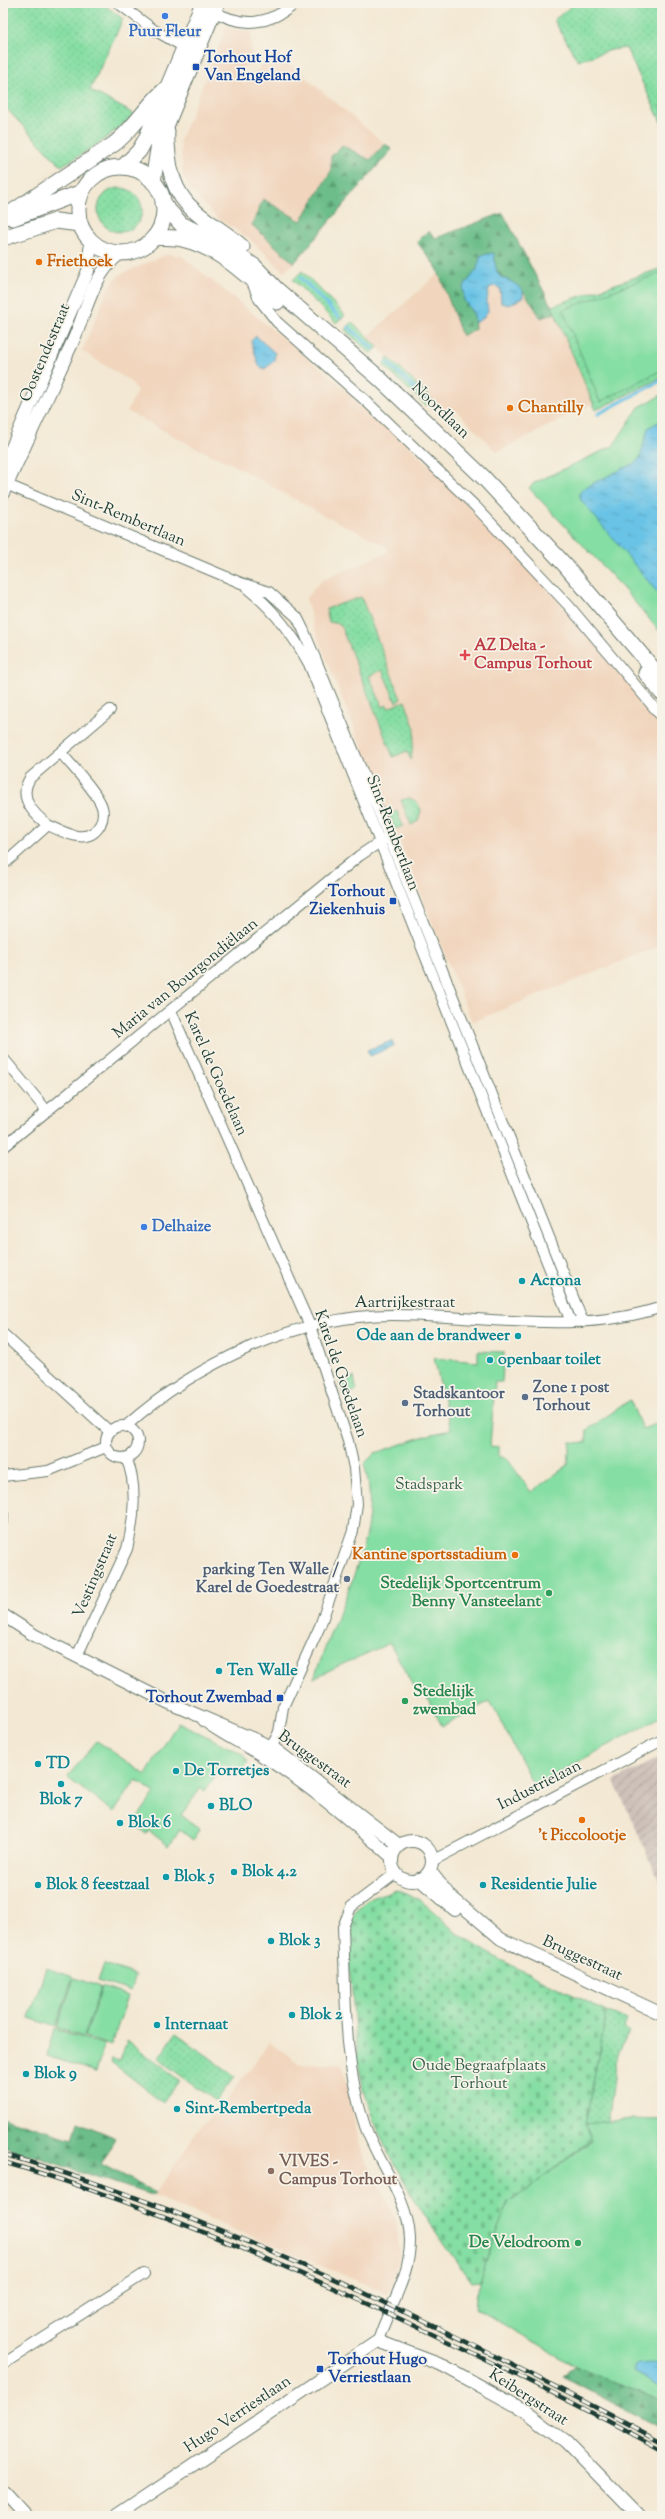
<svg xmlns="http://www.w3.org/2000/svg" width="665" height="2519" viewBox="0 0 665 2519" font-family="'Sorts Mill Goudy',serif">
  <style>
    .built { fill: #f1d5bd }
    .industrial { fill: url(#industrial-furrows) }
    .grass { fill: url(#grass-dots); stroke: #528e6c }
    .forest { fill: url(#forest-firs); stroke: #467d5e }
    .cemetery { fill: url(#cemetery-stones); stroke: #528e6c }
    .park { fill: #85dea3; stroke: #528e6c }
    .water { fill: url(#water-ripples); stroke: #44808d }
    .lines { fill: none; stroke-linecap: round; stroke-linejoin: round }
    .stream { stroke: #69c3e6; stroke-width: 3.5 }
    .minor-casing { stroke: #69796c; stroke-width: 12 }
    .tertiary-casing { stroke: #69796c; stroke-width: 14 }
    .primary-casing { stroke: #69796c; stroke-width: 17 }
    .minor { stroke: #fff; stroke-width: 10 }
    .tertiary { stroke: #fff; stroke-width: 12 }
    .primary { stroke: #fff; stroke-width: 15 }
    .rail-casing { stroke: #1f3d34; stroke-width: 4.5 }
    .rail { stroke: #f7f3e8; stroke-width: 3; stroke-dasharray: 9; stroke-linecap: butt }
    .shop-dot { fill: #3f7fe0; stroke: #f7f3e8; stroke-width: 1.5 }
    .transit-dot { fill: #1a4fb4; stroke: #f7f3e8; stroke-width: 1.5 }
    .food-dot { fill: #e8710a; stroke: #f7f3e8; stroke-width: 1.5 }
    .health-dot { fill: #e0444e; stroke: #f7f3e8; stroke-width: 1.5 }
    .culture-dot { fill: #0f9aa8; stroke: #f7f3e8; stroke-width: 1.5 }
    .service-dot { fill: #5c6f8a; stroke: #f7f3e8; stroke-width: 1.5 }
    .leisure-dot { fill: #2e9e5b; stroke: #f7f3e8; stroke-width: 1.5 }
    .education-dot { fill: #8d6e63; stroke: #f7f3e8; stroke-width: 1.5 }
    .labels { text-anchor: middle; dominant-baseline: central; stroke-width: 3.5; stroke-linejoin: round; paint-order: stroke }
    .shop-label { font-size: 16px; font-weight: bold; fill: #366cbe; stroke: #f7f3e8 }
    .transit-label { font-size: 16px; font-weight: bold; fill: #164399; stroke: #f7f3e8; text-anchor: start }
    .food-label { font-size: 16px; font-weight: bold; fill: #c56008; stroke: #f7f3e8; text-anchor: start }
    .street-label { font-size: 16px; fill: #1f3d34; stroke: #f7f3e8 }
    .health-label { font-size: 16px; font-weight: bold; fill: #be3a42; stroke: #f7f3e8; text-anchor: start }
    .culture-label { font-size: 16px; font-weight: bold; fill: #0d838f; stroke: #f7f3e8; text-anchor: start }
    .service-label { font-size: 16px; font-weight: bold; fill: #4e5e75; stroke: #f7f3e8; text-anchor: start }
    .park-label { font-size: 16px; fill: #335d4a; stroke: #f7f3e8 }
    .leisure-label { font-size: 16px; font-weight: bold; fill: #27864d; stroke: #f7f3e8; text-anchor: end }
    .education-label { font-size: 16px; font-weight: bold; fill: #785e54; stroke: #f7f3e8; text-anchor: start }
  </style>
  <defs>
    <pattern id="industrial-furrows" width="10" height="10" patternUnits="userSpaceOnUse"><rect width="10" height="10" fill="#cec1ba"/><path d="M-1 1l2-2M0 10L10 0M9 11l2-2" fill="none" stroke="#a79e98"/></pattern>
    <pattern id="grass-dots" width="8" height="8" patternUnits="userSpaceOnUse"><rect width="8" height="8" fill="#85dea3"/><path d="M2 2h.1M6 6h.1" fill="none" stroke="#72bf8d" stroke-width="1.8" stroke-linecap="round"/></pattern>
    <pattern id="forest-firs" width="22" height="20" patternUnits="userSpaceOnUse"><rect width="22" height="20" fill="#6cbd89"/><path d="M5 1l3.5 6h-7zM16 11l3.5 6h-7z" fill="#589b71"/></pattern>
    <pattern id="cemetery-stones" width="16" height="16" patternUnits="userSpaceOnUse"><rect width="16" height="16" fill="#85dea3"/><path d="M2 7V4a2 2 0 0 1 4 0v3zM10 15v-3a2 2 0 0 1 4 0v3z" fill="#72bf8d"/></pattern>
    <pattern id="water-ripples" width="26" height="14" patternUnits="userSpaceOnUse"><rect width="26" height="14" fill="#69c3e6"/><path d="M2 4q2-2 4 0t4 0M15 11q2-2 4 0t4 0" fill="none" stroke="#56a0bb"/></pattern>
  </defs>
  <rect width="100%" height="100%" fill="#f7f3e8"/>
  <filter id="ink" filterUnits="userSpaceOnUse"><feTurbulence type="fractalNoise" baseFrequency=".025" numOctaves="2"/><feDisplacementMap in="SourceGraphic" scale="8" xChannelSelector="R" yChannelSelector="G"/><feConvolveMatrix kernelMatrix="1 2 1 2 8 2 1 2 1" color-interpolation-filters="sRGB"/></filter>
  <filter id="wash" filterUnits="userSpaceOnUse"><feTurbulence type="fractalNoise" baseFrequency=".012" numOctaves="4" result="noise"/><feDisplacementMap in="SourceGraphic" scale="16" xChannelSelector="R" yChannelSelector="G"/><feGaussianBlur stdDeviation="0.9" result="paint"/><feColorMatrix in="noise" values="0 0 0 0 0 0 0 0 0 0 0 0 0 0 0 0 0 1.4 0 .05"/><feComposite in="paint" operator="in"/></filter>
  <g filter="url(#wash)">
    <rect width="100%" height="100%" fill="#f3e8d3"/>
    <path class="built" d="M226,28L251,32V60L235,76L244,84L275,52L385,144L370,160L342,145L331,156V171L301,221L263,199L252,225L294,263L284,272L250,239L217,218L189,188L183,175L180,141Z
      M168,254L183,257L337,382L434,469L522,560L629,682L662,724V945L472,1022L314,628L306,598L321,581L388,552L387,546L323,515L228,462L192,446L127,411L137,391L130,381L82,351L109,287L119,275Z
      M439,273L462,336L475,329V323L482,319L489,307L487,301V292L494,286L522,297L523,291L541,318L555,313L593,403L497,452L456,410L449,416L367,337Z
      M270,2042L301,2065L342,2063L361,2150L396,2219L400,2253L389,2294L154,2196L197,2131L226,2101Z"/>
    <path class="industrial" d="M662,1756V1887L614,1781Z"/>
    <path class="grass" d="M3,3H102L123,19L90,90L134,114C112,136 88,151 61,166L3,105Z
      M575,3H662V124L626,48L611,50L578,61L554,20Z
      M98 210a22 22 0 1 1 44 0a22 22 0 1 1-44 0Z
      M662,268V377L596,410L552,306Z
      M302,271L345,315L336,323L293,280Z
      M352,322L378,347L371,354L345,330Z
      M388,357L432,399L426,406L383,365Z
      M361,597L401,699L396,702L382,670L369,676L383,707L387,705L388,708L405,701L415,729L411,760L407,751L393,757L340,624L329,622L326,609Z
      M410,798L417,802L421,810L418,821L411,825L401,800Z
      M397,811L403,826L395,829L389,814Z
      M354,1377L357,1391L343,1394L339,1383Z
      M607,2011L627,2020L624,2028L629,2031L617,2057L608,2123L585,2124Z
      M176,2033L235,2076L216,2101L158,2059Z
      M127,2040L180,2081L163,2102L111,2062L112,2059L120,2061Z"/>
    <path class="forest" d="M385,144L392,149L294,263L252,225L263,199L301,221L331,171V156L342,145L370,160Z
      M503,213L555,313L541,318C528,299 523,284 500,277L495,267L477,269L463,288L464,300L474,315L475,329L462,336L437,268L417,242L428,231L436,238Z
      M3,2118L73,2139L78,2122L116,2138L101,2164L156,2193L154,2196L3,2146Z
      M575,2366L662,2400V2429L562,2376Z"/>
    <path class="cemetery" d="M397,1890C425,1896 442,1924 466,1939C510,1968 560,1988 607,2011L585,2124L591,2140L508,2204L479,2281L471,2282C429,2223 386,2164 365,2093C355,2060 355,2025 352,1991C349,1958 336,1913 374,1897C381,1894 389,1892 397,1890Z"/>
    <path class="park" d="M662,272V370L600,402L563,310Z
      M662,395V634L614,578L529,488L534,483L613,446L639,407Z
      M478,1351L504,1352L502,1382H495L490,1446L499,1447V1457H506L531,1492L568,1465L570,1442L586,1443L587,1430L630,1400L642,1429L662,1422V1716L534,1786L490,1701L442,1726L421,1686L415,1690L390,1643C364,1655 339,1665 314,1678C320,1663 325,1647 331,1632C352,1581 382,1520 364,1464L375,1453L428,1435L451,1430L434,1358L478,1362Z
      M178,1722L242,1754L248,1762L238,1777L224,1764L205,1791L201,1788L181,1815L200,1829L193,1840L180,1830L169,1846L149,1831L146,1834L135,1825V1821L155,1793L136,1780L114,1812L69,1779L68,1776L97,1741L146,1775Z
      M104,1964L136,1975L130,1991L98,1981Z
      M46,1968L73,1977L56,2027L29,2018Z
      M74,1978L101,1987L84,2037L57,2028Z
      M102,1987L128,1996L111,2046L85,2037Z
      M55,2029L104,2045L96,2072L47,2056Z
      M631,2119L662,2120V2400L586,2371L476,2309L479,2281L508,2204L591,2141L585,2124Z"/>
    <path class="water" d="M494,253C497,290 504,270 523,291V297L510,305L501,303L500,288L494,286L489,288L487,301L488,311L482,319L475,323L474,315L464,300L463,288L477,269L481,255Z
      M256,336L275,353L274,361L265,369L259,366L251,341Z
      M662,420V598L581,500L579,493L584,488L636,462L640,458L648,428Z
      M392,1041L394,1046L370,1056L367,1050Z
      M652,2363L662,2365L661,2387L634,2372V2367L638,2364Z"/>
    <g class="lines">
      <path class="stream" d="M301,278L339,317
        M349,327L373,349
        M387,362L427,400
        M598,414L662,380"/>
    </g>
  </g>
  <g filter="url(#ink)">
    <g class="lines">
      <defs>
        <path id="minor" d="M118,3L154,30L184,47
          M213,11C243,28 269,25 296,3
          M252,282L259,299L277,322L366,401L476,507L569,606L662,717
          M3,483L241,583L269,592L297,617L303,629L379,812L583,1322
          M247,588C273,609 293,634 309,664L571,1322
          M48,825C32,813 18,797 30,778L110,710
          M3,865L48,825C65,833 88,846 100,825C103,819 104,814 102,807C98,793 71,765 61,753
          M171,1011L310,1326L348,1441L354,1468L357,1504L353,1531L320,1626L283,1707L279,1732L268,1754
          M3,1058L47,1111
          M3,1147L359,856L386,838
          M3,1334L109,1431
          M106 1442a16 16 0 1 1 32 0a16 16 0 1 1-32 0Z
          M126,1426C195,1364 298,1315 392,1315C482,1315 575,1336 662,1307
          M3,1476L48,1471L106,1447
          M3,1514V1520
          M77,1656L127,1549C134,1522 138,1484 126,1458
          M432,1861L662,1740
          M378,2341C389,2306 411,2276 410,2238C408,2197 378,2163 365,2126C343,2063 346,1992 343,1927L351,1907L396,1873
          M3,2364L144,2274"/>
        <path id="tertiary" d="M3,468L88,271L91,241
          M3,493C27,442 50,392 73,341C87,310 92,276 119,254
          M3,1615L34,1635L167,1702L272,1747L399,1845
          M204,1720C223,1735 245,1744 266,1758C311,1786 352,1822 392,1857
          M392 1861a20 20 0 1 1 40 0a20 20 0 1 1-40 0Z
          M430,1871L449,1895L501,1939L662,2014
          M419,1879L455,1910
          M3,2491L26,2516
          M117,2516L378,2341L444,2366L524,2410L566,2442L638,2516"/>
        <path id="primary" d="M167,131C166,143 168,156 170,168C179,213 212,220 242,247
          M78 210a43 43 0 1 1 86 0a43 43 0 1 1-86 0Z
          M123,167L139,151L146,139L203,3
          M153,182L159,143L217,3
          M163,204L181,224L221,244L254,266L276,289L379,378L434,430L484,478L565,565L662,679
          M3,218L114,144C135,128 148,103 168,87
          M13,218L82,192
          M155,237C164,238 174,237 182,239C221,248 249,278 277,302
          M3,238L56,221L80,224
          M646,673L662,693"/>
      </defs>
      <use href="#minor" class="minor-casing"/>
      <use href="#tertiary" class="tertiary-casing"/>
      <use href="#primary" class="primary-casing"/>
      <use href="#minor" class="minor"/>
      <use href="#tertiary" class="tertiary"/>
      <use href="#primary" class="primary"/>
      <defs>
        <path id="rail" d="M3,2154C233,2221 450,2331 662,2442
          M3,2162C132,2199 255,2252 377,2308C473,2353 569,2399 662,2450"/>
      </defs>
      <use href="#rail" class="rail-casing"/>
      <use href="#rail" class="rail"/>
    </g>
  </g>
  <g class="shop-dot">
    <circle cx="165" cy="16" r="4"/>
    <circle cx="144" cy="1227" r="4"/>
  </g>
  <g class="transit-dot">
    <rect x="192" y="63" width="8" height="8" rx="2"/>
    <rect x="389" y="897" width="8" height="8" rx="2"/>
    <rect x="276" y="1694" width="8" height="8" rx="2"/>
    <rect x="316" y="2365" width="8" height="8" rx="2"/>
  </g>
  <g class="food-dot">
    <circle cx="39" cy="262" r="4"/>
    <circle cx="510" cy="408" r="4"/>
    <circle cx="515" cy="1555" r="4"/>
    <circle cx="582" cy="1820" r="4"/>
  </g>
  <path class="health-dot" d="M463 649h4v4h4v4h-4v4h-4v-4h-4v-4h4z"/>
  <g class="culture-dot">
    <circle cx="522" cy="1281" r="4"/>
    <circle cx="518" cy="1336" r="4"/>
    <circle cx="490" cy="1360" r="4"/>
    <circle cx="219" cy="1671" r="4"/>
    <circle cx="38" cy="1764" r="4"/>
    <circle cx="176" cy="1771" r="4"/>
    <circle cx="61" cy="1784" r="4"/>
    <circle cx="211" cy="1806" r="4"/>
    <circle cx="120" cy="1823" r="4"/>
    <circle cx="234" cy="1872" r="4"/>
    <circle cx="166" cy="1877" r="4"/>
    <circle cx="38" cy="1885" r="4"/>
    <circle cx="483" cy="1885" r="4"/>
    <circle cx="271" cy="1941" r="4"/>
    <circle cx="292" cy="2015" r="4"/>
    <circle cx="157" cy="2025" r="4"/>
    <circle cx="26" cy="2074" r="4"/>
    <circle cx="177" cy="2109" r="4"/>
  </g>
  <g class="service-dot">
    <circle cx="525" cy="1397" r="4"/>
    <circle cx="405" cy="1403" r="4"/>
    <circle cx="347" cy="1579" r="4"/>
  </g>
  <g class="leisure-dot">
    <circle cx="549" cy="1593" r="4"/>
    <circle cx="405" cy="1701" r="4"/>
    <circle cx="578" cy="2243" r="4"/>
  </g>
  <circle class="education-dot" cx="271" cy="2171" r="4"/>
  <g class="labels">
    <g class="shop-label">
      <text x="165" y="32">Puur Fleur</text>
      <text x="152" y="1227" text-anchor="start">Delhaize</text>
    </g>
    <g class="transit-label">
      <text x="204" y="58">Torhout Hof<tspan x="204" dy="18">Van Engeland</tspan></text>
      <text x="385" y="892" text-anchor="end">Torhout<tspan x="385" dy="18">Ziekenhuis</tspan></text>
      <text x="272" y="1698" text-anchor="end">Torhout Zwembad</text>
      <text x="328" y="2360">Torhout Hugo<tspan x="328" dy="18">Verriestlaan</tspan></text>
    </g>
    <g class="food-label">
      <text x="47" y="262">Friethoek</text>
      <text x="518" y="408">Chantilly</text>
      <text x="507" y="1555" text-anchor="end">Kantine sportsstadium</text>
      <text x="582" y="1836" text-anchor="middle">'t Piccolootje</text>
    </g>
    <g class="street-label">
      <text transform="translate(46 353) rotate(-67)">Oostendestraat</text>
      <text transform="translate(440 411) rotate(44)">Noordlaan</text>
      <text transform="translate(128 519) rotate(23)">Sint-Rembertlaan</text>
      <text transform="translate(392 833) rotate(69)">Sint-Rembertlaan</text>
      <text transform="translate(186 979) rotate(-39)">Maria van Bourgondiëlaan</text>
      <text transform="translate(215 1074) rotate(66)">Karel de Goedelaan</text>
      <text x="405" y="1303">Aartrijkestraat</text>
      <text transform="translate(340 1374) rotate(71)">Karel de Goedelaan</text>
      <text transform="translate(96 1576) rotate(-67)">Vestingstraat</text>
      <text transform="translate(314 1760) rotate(36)">Bruggestraat</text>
      <text transform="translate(540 1786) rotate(-27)">Industrielaan</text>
      <text transform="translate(582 1959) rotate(25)">Bruggestraat</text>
      <text transform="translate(528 2398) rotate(33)">Keibergstraat</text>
      <text transform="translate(238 2415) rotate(-34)">Hugo Verriestlaan</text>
    </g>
    <g class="health-label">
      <text x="474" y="646">AZ Delta -<tspan x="474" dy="18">Campus Torhout</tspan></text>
    </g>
    <g class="culture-label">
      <text x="530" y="1281">Acrona</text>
      <text x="510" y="1336" text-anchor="end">Ode aan de brandweer</text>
      <text x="498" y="1360">openbaar toilet</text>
      <text x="227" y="1671">Ten Walle</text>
      <text x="46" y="1764">TD</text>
      <text x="184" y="1771">De Torretjes</text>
      <text x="61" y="1800" text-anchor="middle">Blok 7</text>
      <text x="219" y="1806">BLO</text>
      <text x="128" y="1823">Blok 6</text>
      <text x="242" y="1872">Blok 4.2</text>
      <text x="174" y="1877">Blok 5</text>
      <text x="46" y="1885">Blok 8 feestzaal</text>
      <text x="491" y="1885">Residentie Julie</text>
      <text x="279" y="1941">Blok 3</text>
      <text x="300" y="2015">Blok 2</text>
      <text x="165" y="2025">Internaat</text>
      <text x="34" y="2074">Blok 9</text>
      <text x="185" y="2109">Sint-Rembertpeda</text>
    </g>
    <g class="service-label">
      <text x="533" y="1388">Zone 1 post<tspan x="533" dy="18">Torhout</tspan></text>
      <text x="413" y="1394">Stadskantoor<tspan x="413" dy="18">Torhout</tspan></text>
      <text x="339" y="1570" text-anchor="end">parking Ten Walle /<tspan x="339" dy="18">Karel de Goedestraat</tspan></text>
    </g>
    <g class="park-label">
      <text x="429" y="1485">Stadspark</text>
      <text x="479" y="2066">Oude Begraafplaats<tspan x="479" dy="18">Torhout</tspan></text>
    </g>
    <g class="leisure-label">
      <text x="541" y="1584">Stedelijk Sportcentrum<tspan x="541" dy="18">Benny Vansteelant</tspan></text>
      <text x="413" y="1692" text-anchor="start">Stedelijk<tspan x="413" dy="18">zwembad</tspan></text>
      <text x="570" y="2243">De Velodroom</text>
    </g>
    <g class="education-label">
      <text x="279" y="2162">VIVES -<tspan x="279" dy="18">Campus Torhout</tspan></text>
    </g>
  </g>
  <rect width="665" height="2519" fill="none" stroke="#f7f3e8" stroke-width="16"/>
</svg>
